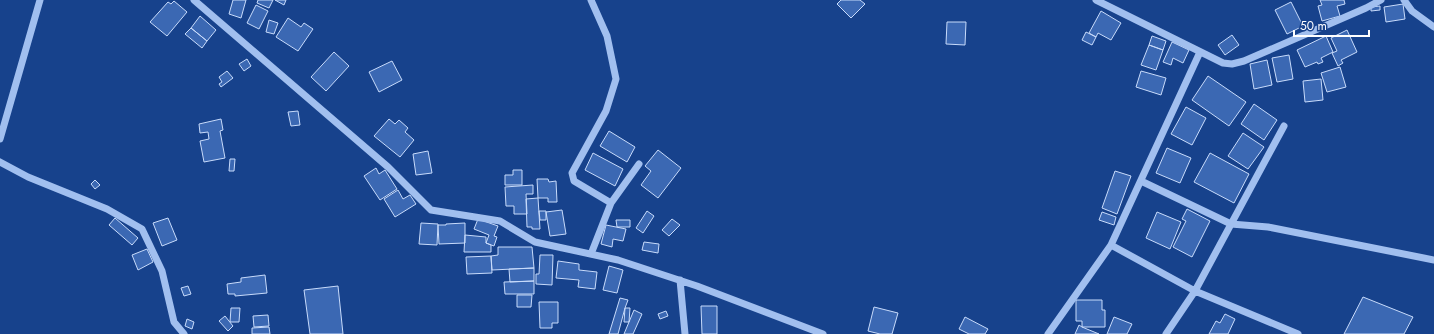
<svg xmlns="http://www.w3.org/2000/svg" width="1434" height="334" viewBox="0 0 1434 334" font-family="Jost,sans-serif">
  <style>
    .building { fill: #3b68b3; stroke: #c8dbfb }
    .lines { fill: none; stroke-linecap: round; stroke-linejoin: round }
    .minor { stroke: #a1bfef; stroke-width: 7 }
  </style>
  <rect width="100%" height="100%" fill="#17428c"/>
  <path class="building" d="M233,0H246L241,18L229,14Z
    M258,0H273L269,8L257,3Z
    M275,0H286L284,5Z
    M841,0H860L865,4L851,18L837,4Z
    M1320,0H1344L1345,4L1337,6L1340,16L1322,21L1318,6L1322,5Z
    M174,1L187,12L167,36L150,22L168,2L171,4Z
    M1291,2L1303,26L1287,34L1275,10Z
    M1403,4L1405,19L1386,22L1384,7Z
    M256,5L268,11L259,29L247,23Z
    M1380,6V10L1371,11V7Z
    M1101,11L1121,23L1111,40L1098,33L1096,37L1089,33Z
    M200,16L216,30L207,41L191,28Z
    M288,18L301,27L304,23L313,29L298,51L276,37Z
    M269,20L278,23L274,34L266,32Z
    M947,22H966L965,45L946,44Z
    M191,28L207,41L202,48L185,34Z
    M1347,30L1357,52L1341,60L1343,63L1338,66L1332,53L1337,51L1331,38Z
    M1086,32L1096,37L1092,45L1082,40Z
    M1232,35L1239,45L1225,55L1218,45Z
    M1152,36L1166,41L1163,50L1149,45Z
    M1326,36L1333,52L1321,58L1323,62L1318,64L1317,62L1305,67L1297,50Z
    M1172,42L1189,50L1183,63L1173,58L1171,65L1163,62Z
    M1149,45L1163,50L1156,70L1141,65Z
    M334,52L349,66L326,91L311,77Z
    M1289,55L1293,79L1277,82L1272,58Z
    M247,59L251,66L244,71L239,64Z
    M1267,60L1272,85L1254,89L1250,64Z
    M392,61L402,80L379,92L369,72Z
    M1340,67L1346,87L1327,92L1321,73Z
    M227,71L233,78L221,87L219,84L222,82L219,77Z
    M1141,71L1166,78L1161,95L1136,87Z
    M1208,76L1246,102L1229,126L1192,100Z
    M1321,79L1323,100L1305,102L1303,81Z
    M1254,104L1277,120L1264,140L1241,124Z
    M1186,107L1206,118L1192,145L1171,134Z
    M298,111L300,125L291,126L288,112Z
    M221,119L223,130L220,131L225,158L204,162L200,141L209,139L208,132L200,133L199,124Z
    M389,119L395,124L399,120L408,128L405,132L414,140L400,157L374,136Z
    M609,131L635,147L627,162L600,146Z
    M1243,133L1264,147L1248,169L1228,156Z
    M1167,148L1191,158L1180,183L1156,173Z
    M658,150L681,168L658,198L641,185L651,171L645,166Z
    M428,151L432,173L416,175L413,154Z
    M593,153L623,169L615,186L585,170Z
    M1210,153L1249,174L1234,203L1194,182Z
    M230,159H235L234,171H229Z
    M376,168L379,174L385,170L397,189L380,200L364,176Z
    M513,170H522V185H505V175H513Z
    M1115,171L1131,176L1117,214L1102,208Z
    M537,179H548L549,182L556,181L557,202H548V198H538Z
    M95,180L100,185L95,189L91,184Z
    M533,185V194H526L527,214H514V206H506L505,187Z
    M398,190L403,199L410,195L416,204L395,217L384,199Z
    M538,198L540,229H532V227H527L526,199Z
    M1187,209L1210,221L1192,257L1173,247L1186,221L1182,219Z
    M562,210L566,234L550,236L546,212Z
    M539,211H546V220H540Z
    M647,211L654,216L643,233L636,228Z
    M1102,212L1116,217L1114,225L1099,220Z
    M1157,212L1181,222L1170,249L1146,238Z
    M115,218L138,238L132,245L109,225Z
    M168,218L177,240L162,246L153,223Z
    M478,219L498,226L494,236L497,237L494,246L486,243L489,235L474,229Z
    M672,219L680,225L669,236L662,230Z
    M616,220H630V227H617Z
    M421,223L438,224L437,245L419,244Z
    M465,223V243L439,244L438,225H446V224Z
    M606,225L626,229L623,241L613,239L612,247L601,244Z
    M465,235L486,237V243L491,245V252H464Z
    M644,242L659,244L658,253L642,250Z
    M498,247H532L534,268L492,270L491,256L498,255Z
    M147,249L153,262L138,270L132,255Z
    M540,255H553L552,285L536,284V274H539Z
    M491,256L492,273L467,274L466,257Z
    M558,261L579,264V270L597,272L595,289L578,287L579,280L556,278Z
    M609,266L623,270L617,293L603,290Z
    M534,268V281L510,282L509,269Z
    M265,275L267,293L235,296V294H228L227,284L241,282V278Z
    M534,281V294H505L504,282Z
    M188,286L191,294L184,296L181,288Z
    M338,286L343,334H310L304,290Z
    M517,295H532L531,307H517Z
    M1363,297L1413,317L1404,334H1344Z
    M620,298L628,300L625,308L618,334H609Z
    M1076,300H1102V310H1105V327H1082V321H1076Z
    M539,302H558V323H552V328H540Z
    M701,306H717V334H702Z
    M874,307L898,313L892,334H880L868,331Z
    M231,308H240L239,322H230Z
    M625,308H630L629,322H624Z
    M634,310L642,314L633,334H624Z
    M666,311L668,316L660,319L658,314Z
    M1225,314L1235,319L1228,334H1209L1216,321L1220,323Z
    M268,315L269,326L254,327L253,316Z
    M225,316L233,326L228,331L219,321Z
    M965,317L988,329L985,334H969L959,329Z
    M1114,317L1132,324L1127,334H1107Z
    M187,319L194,322L192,329L185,326Z
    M1079,325L1082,327L1099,334H1075Z
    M269,327L270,334H252V328Z"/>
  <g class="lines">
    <path class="minor" d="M194,0L388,167L431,210L500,221L535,242L618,260L697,286L823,334
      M591,0L607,36L616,79L606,111L572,173L574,181L611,203
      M1096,0L1223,63L1232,64L1244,61L1366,8L1381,0
      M1404,0L1412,11L1434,27
      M0,139L40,0
      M0,162L28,177L107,209L142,229L162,271L174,322L184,334
      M1141,181L1231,224L1268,227L1434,260
      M1111,245L1195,291L1284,126
      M591,254L611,203L639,164
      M680,280L685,334
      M1048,334L1111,245L1200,52
      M1166,334L1195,291L1298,334"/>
  </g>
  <path d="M1294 30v6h75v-6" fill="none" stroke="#ffffff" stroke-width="2"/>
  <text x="1300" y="30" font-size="12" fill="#ffffff" stroke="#17428c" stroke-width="3" paint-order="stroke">50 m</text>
</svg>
